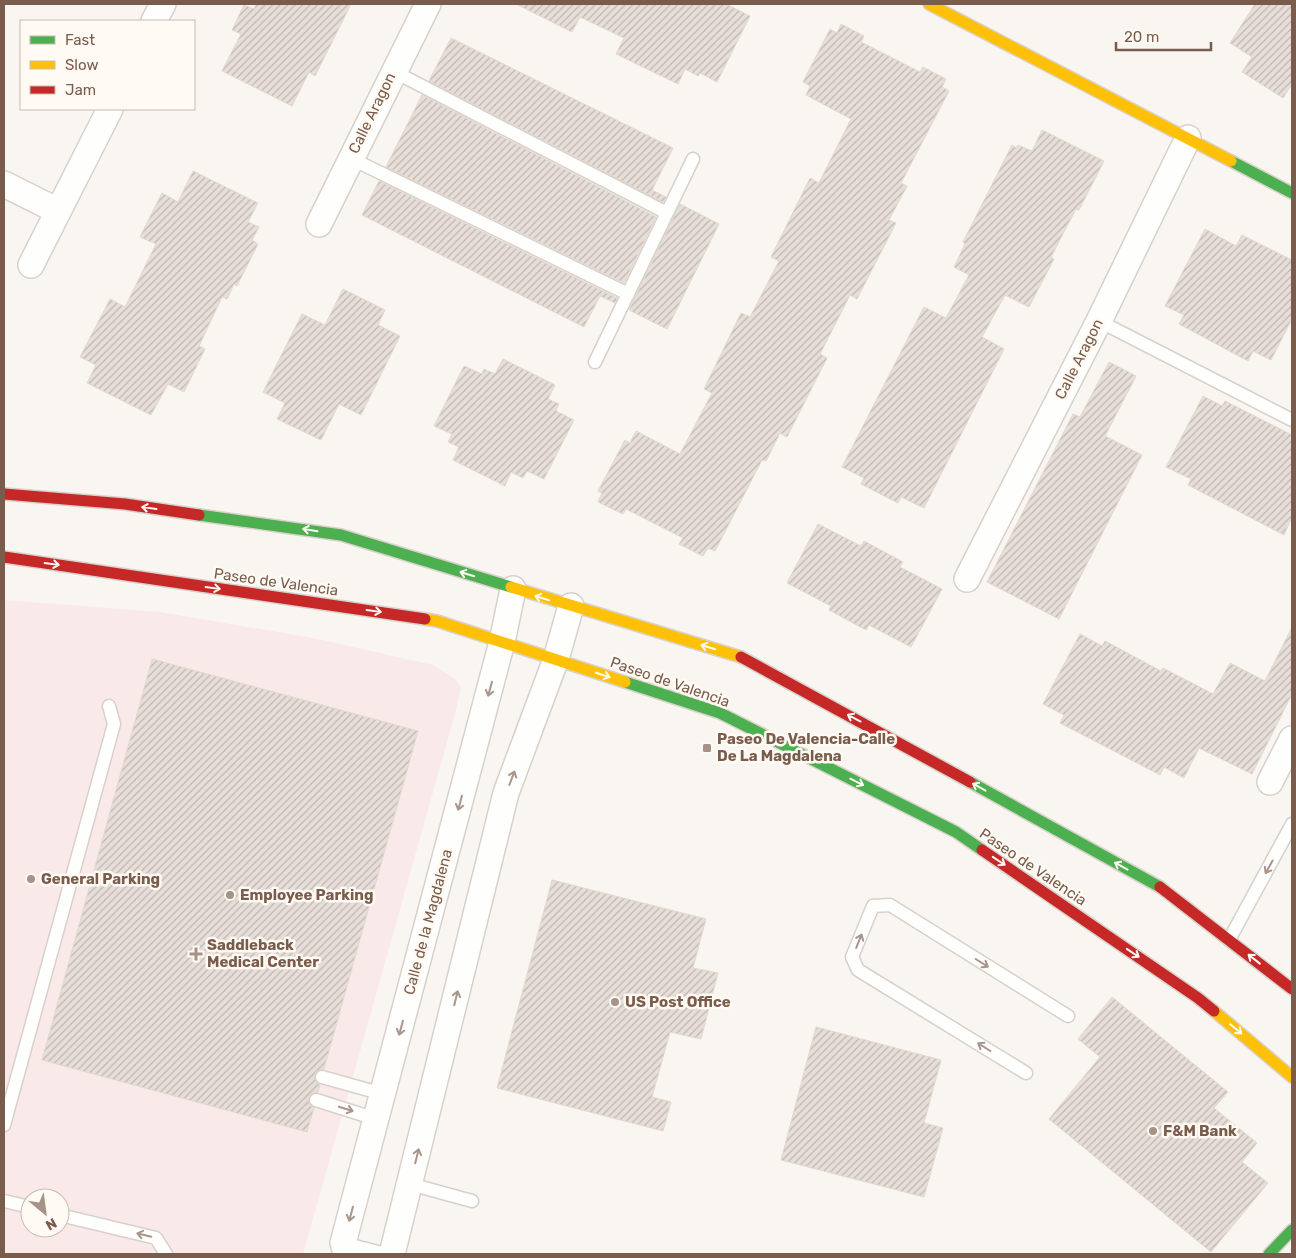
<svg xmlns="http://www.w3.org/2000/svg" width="1296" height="1258" viewBox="0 0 1296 1258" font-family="Rubik,sans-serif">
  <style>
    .medical { fill: #fae9e9; fill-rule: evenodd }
    .building { fill: url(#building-hatch); stroke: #e2d8d2 }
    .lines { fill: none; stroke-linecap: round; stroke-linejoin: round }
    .lane-casing { stroke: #d7d1cb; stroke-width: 15 }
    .street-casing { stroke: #d7d1cb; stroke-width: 28 }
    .fast-casing { stroke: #d9d2cb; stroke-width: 14 }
    .slow-casing { stroke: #d9d2cb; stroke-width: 14 }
    .jam-casing { stroke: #d9d2cb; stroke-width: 14 }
    .lane { stroke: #fefefd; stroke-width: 12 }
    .street { stroke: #fefefd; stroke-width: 25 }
    .fast { stroke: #4caf50; stroke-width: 11 }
    .slow { stroke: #ffc107; stroke-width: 11 }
    .jam { stroke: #c62828; stroke-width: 11 }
    .oneway { stroke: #fffaf3 }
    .oneway2 { stroke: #a8958b }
    .poi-dot { fill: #a69286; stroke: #fffaf3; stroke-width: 2 }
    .labels { text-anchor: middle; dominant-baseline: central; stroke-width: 5; stroke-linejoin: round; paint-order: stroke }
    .street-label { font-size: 15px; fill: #7a5c4d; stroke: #fffaf3 }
    .poi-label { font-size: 15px; font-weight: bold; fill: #7a5c4d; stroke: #fffaf3; text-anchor: start }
  </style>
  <defs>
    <pattern id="building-hatch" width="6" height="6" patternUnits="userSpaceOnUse" patternTransform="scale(1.25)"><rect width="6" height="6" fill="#e6ded7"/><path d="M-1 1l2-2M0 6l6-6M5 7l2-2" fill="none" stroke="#bfb7b1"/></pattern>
  </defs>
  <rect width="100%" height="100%" fill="#f9f5f0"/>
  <path class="medical" d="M4,600L159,612L313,638L433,665L454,678L461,687L456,710L303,1254H4ZM30,1198H60V1228H30Z"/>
  <path class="building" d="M256,4H351L315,76L309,72L292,106L222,71L241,34L232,30L244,5L254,9Z
    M516,4H726L750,16L717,82L700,73L698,76L685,69L678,84L616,54L624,38L580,17L572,32Z
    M1255,4H1292V84L1283,98L1242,72L1252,57L1230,43Z
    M841,24L864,36L861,42L920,72L923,67L946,79L942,87L949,91L901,183L907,186L889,220L896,223L857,299L850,295L820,354L827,358L787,437L780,433L766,461L762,460L715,551L708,548L703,556L679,544L683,538L626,509L623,514L598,502L602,493L598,491L625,440L630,443L636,431L680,454L712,393L704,389L741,313L750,317L779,261L771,257L810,178L819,183L851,119L806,95L810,86L803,82L830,29L837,33Z
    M451,38L673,148L652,190L666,197L663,202L429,81Z
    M422,95L656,217L624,283L386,167Z
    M1042,130L1104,161L1079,210L1076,209L1051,257L1054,259L1029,307L1005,295L982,337L1004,349L924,508L901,497L898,503L861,484L864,478L842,467L924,307L946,318L969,275L954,267L965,244L963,242L1012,145L1016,148L1018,145L1032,151Z
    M193,171L258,203L248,222L259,227L252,240L258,244L237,286L234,284L227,299L222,297L199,346L205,349L184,392L168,384L151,415L87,383L96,365L80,357L110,299L125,307L156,244L140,237L162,193L178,202Z
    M379,181L617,298L615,303L600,296L584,327L362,215Z
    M680,204L719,224L667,329L629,310Z
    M1205,229L1236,246L1242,235L1292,260V319L1271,360L1253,351L1248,361L1179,324L1184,315L1165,306Z
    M343,289L385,310L378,325L400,336L361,415L339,404L321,440L277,419L285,403L263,392L302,314L325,325Z
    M503,359L555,385L548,399L559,404L556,411L574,420L544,479L527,471L523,478L511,472L505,486L453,460L459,447L448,442L452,434L434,426L464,366L482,374L484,369L495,374Z
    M1109,362L1136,376L1105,436L1142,455L1059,619L987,582L1073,414L1080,417Z
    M1203,396L1222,406L1225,401L1292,435V517L1284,535L1188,485L1191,479L1166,467Z
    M818,524L861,546L864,541L903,562L900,567L942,589L911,647L869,625L866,630L829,610L831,606L787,583Z
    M1292,627V694L1252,774L1199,748L1184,778L1164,767L1160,775L1060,723L1064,715L1043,704L1080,634L1102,646L1105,641L1161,671L1163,668L1213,694L1230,663L1265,681Z
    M152,659L418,731L324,1069L317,1071L314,1075L316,1082L320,1085L318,1092L311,1094L308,1098L310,1105L314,1108L307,1132L42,1060Z
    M552,880L706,919L693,968L718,973L701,1039L670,1032L652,1097L671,1102L663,1131L497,1088Z
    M1112,997L1228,1092L1214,1108L1257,1143L1242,1162L1268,1183L1211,1252L1049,1119L1100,1057L1078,1039Z
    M816,1027L941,1060L924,1123L943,1128L924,1197L781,1160Z"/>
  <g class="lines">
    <defs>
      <path id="lane" d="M393,71L667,213
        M350,158L628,294
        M1099,321L1292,420
        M595,362L693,159
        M1229,940L1292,824
        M1026,1073L858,970L852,957L873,906L890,905L1068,1016
        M322,1077L383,1094
        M316,1100L376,1119
        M4,1125L114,724L109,706
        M410,1184L472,1201
        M4,1201L30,1207
        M60,1215L156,1238L166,1254
        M343,1243L386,1254"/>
      <path id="street" d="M154,21L163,4
        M4,184L58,211
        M319,224L428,4
        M31,265L110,109
        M967,579L1099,321L1188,138
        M1270,782L1292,739
        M346,1254L343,1243L502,642L513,589
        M392,1254L506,793L556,659L571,606"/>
      <path id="fast" d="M1231,161L1292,193
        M199,515L341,535L511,587
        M625,682L720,713L956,832L982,850
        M970,782L1160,887
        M1269,1254L1292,1230"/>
      <path id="slow" d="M929,4L1231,161
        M511,587L741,657
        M425,619L437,621L625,682
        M1214,1011L1292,1077"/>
      <path id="jam" d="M4,494L125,504L199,515
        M4,557L425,619
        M741,657L970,782
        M982,850L1198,998L1214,1011
        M1160,887L1292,989"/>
    </defs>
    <use href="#lane" class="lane-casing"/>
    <use href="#street" class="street-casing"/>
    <use href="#fast" class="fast-casing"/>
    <use href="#slow" class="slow-casing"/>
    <use href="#jam" class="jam-casing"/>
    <use href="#lane" class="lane"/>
    <use href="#street" class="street"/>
    <use href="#fast" class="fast"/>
    <use href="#slow" class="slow"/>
    <use href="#jam" class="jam"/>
  </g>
  <defs><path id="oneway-shaft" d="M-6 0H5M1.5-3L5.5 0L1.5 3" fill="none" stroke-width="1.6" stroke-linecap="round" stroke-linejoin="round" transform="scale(1.25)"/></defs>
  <g class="oneway">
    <use href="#oneway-shaft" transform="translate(149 508) rotate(-172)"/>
    <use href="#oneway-shaft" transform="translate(310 530) rotate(-171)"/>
    <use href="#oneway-shaft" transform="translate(52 564) rotate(8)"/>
    <use href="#oneway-shaft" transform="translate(467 574) rotate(-163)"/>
    <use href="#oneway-shaft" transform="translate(213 588) rotate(8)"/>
    <use href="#oneway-shaft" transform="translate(542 598) rotate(-163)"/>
    <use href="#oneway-shaft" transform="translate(374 611) rotate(8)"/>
    <use href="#oneway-shaft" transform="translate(708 647) rotate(-163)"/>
    <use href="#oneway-shaft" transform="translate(603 675) rotate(18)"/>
    <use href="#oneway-shaft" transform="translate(854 718) rotate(-152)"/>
    <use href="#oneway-shaft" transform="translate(857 782) rotate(27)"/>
    <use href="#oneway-shaft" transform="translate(979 787) rotate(-151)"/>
    <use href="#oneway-shaft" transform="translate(999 861) rotate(34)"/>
    <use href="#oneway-shaft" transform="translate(1121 866) rotate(-151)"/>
    <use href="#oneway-shaft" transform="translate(1133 953) rotate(34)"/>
    <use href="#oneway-shaft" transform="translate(1254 959) rotate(-142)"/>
    <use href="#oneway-shaft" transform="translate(1236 1029) rotate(40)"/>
  </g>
  <g class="oneway2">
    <use href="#oneway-shaft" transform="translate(490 689) rotate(105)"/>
    <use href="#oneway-shaft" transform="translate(512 778) rotate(-69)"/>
    <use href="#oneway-shaft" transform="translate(460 803) rotate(105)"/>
    <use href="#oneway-shaft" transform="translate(1269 867) rotate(119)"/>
    <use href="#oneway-shaft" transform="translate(859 941) rotate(-68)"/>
    <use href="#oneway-shaft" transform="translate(982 963) rotate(32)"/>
    <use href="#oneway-shaft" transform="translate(456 998) rotate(-76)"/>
    <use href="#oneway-shaft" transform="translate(401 1028) rotate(105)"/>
    <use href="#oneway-shaft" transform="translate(984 1047) rotate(-148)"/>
    <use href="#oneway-shaft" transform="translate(346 1109) rotate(17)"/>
    <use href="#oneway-shaft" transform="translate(417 1156) rotate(-76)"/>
    <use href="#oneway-shaft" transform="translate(351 1214) rotate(105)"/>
    <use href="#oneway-shaft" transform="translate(144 1235) rotate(-166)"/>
  </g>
  <g class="poi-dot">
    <rect x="702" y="743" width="10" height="10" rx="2.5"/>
    <circle cx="31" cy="879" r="5"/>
    <circle cx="230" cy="895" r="5"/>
    <path d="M193.5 946.5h5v5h5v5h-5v5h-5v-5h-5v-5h5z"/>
    <circle cx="615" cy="1002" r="5"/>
    <circle cx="1153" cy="1131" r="5"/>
  </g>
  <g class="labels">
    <g class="street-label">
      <text transform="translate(372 113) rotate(-64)">Calle Aragon</text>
      <text transform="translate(1079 359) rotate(-63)">Calle Aragon</text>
      <text transform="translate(276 582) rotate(8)">Paseo de Valencia</text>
      <text transform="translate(670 682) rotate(19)">Paseo de Valencia</text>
      <text transform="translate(1033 867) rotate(34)">Paseo de Valencia</text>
      <text transform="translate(428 922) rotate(-75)">Calle de la Magdalena</text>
    </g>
    <g class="poi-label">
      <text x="717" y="739">Paseo De Valencia-Calle<tspan x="717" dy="17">De La Magdalena</tspan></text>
      <text x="41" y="879">General Parking</text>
      <text x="240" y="895">Employee Parking</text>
      <text x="207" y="945">Saddleback<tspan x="207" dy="17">Medical Center</tspan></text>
      <text x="625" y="1002">US Post Office</text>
      <text x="1163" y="1131">F&amp;M Bank</text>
    </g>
  </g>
  <rect width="1296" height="1258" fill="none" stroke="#7a5c4d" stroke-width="10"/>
  <rect x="20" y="20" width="175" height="90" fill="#fffaf3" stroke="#cabbb1"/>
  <rect x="30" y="36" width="25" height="8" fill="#4caf50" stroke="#cabbb1"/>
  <text x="65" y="45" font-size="15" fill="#7a5c4d">Fast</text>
  <rect x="30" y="61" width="25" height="8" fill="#ffc107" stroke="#cabbb1"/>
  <text x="65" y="70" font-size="15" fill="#7a5c4d">Slow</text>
  <rect x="30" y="86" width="25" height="8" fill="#c62828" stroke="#cabbb1"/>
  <text x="65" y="95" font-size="15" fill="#7a5c4d">Jam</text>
  <g transform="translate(45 1213) rotate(151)"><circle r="24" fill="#fffaf3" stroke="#cabbb1"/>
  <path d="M0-4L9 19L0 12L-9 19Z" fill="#a69286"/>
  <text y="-8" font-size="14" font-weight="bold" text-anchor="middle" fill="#7a5c4d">N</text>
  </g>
  <path d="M1116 42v8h95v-8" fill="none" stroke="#7a5c4d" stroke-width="2.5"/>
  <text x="1124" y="42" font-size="15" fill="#7a5c4d" stroke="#fffaf3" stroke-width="4" paint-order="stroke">20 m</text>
</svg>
